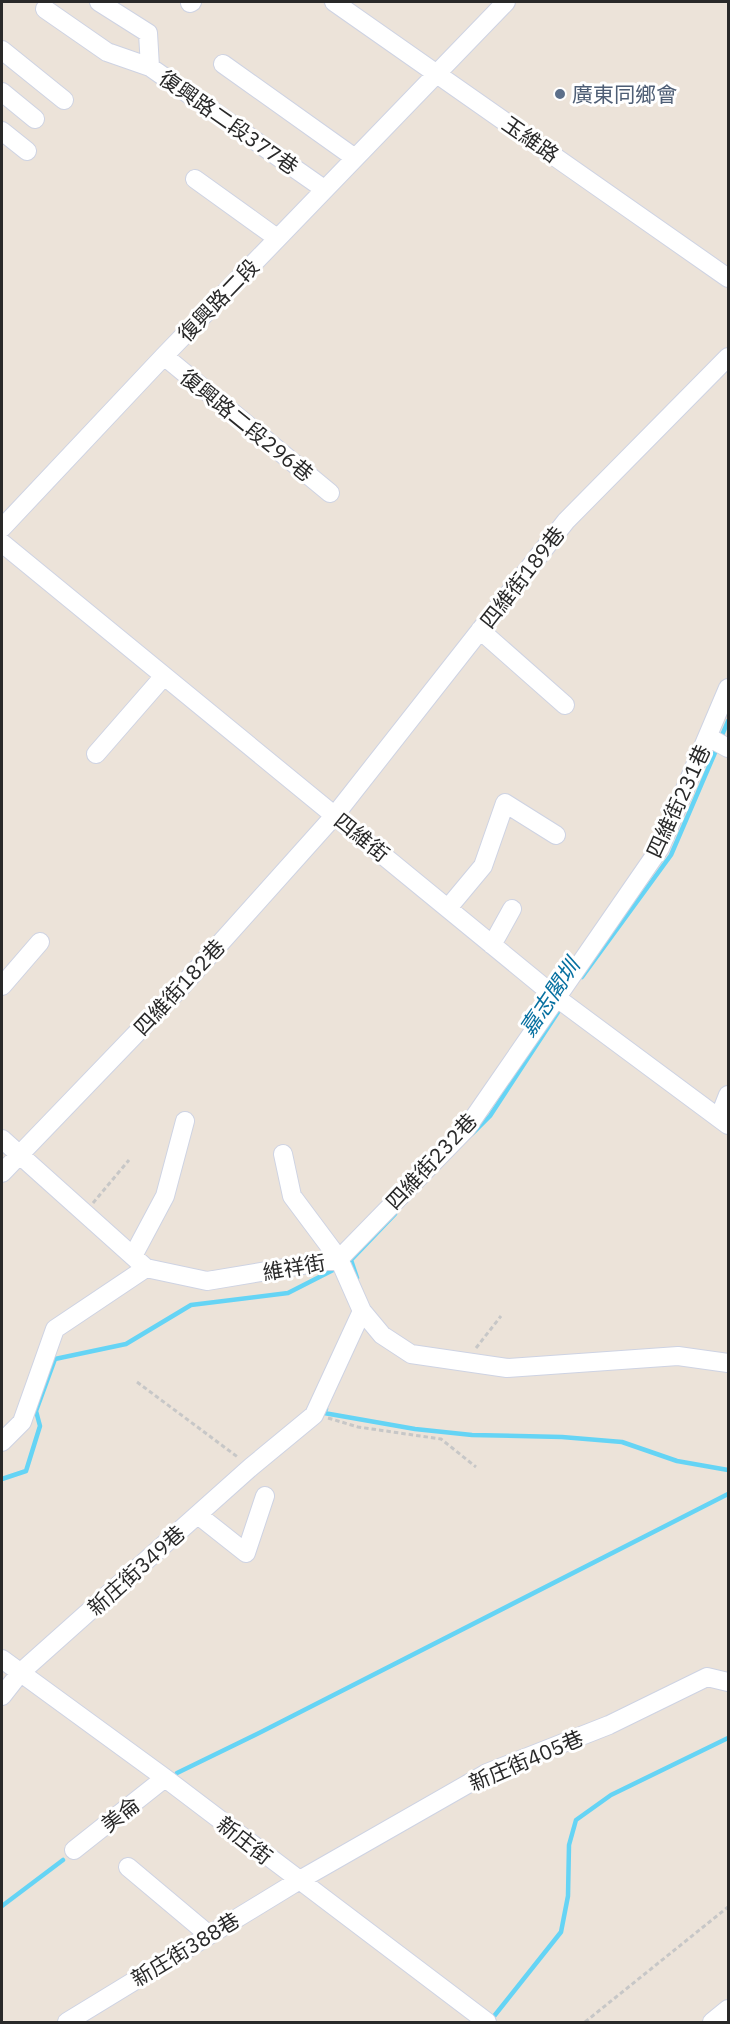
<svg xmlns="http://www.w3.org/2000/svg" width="730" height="2024" viewBox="0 0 730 2024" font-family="'IBM Plex Sans','Noto Sans TC',sans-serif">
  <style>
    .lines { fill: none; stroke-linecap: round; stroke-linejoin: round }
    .stream { stroke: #65d4f5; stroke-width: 4.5 }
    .minor-casing { stroke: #ced3e3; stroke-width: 20 }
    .path { stroke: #c7c7c7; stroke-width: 3; stroke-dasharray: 4.5 3; stroke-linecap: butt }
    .minor { stroke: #fff; stroke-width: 18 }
    .service-dot { fill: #5c6f8a; stroke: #fff; stroke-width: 2 }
    .labels { text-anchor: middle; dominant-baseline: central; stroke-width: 6; stroke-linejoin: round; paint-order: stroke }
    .service-label { font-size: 21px; fill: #4e5e75; stroke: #fff; text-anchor: start }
    .street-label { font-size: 21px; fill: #292929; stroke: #fff }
    .water-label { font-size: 22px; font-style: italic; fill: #0670a0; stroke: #fff }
  </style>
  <rect width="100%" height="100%" fill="#ece3d9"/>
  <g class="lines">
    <path class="stream" d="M720,740L728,721
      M582,977L671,855L717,748
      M472,1134L490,1116L562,1006
      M351,1260L357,1278
      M346,1263L351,1260L395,1214
      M326,1409L324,1413L415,1429L472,1435L562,1437L622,1442L677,1461L728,1470
      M2,1479L26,1471L40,1426L36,1411L55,1359L126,1344L191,1305L288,1293L339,1267
      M177,1773L263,1731L728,1494
      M2,1906L63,1860
      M491,2020L561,1932L568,1896L569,1845L576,1820L611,1795L728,1738"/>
    <defs>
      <path id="minor" d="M99,2L148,33L150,67L324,189
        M334,2L728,278
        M190,3L192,2
        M45,9L107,52L150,67
        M2,50L64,100
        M223,64L355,158
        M2,92L35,119
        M2,131L27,151
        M195,179L277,238
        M164,356L330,493
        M2,528L164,356L506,2
        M2,543L557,998L728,1125
        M480,630L565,705
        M708,737L728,748
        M96,754L164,676
        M448,908L483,866L505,803L556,835
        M492,945L512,909
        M2,986L40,942
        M719,1118L728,1095
        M2,1139L146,1268L207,1281L339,1259
        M283,1154L292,1196L339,1259L362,1311L382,1335L411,1354L507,1368L678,1356L728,1363
        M2,1173L181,987L335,815L566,521L728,357
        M133,1256L165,1196L185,1121
        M339,1259L466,1129L660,848L728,688
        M2,1442L22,1422L55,1329L146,1268
        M198,1515L246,1553L265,1496
        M2,1659L165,1778L487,2022
        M2,1696L20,1673L251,1467L314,1415L362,1311
        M74,1850L165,1778
        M128,1867L209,1935
        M67,2022L298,1881L487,1773L609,1725L707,1677L728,1682
        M712,2022L728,2009"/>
    </defs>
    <use href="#minor" class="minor-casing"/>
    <path class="path" d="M93,1203L129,1160
      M476,1348L501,1316
      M137,1382L239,1458
      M328,1418L358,1427L441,1439L476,1467
      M585,2022L728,1907"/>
    <use href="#minor" class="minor"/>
  </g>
  <circle class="service-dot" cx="560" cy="94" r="6"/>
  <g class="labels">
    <g class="service-label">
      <text x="572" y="94">廣東同鄉會</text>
    </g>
    <g class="street-label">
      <text transform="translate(229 122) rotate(35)">復興路二段377巷</text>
      <text transform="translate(531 139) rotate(35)">玉維路</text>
      <text transform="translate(218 300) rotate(-46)">復興路二段</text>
      <text transform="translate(247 425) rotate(39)">復興路二段296巷</text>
      <text transform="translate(522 577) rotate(-52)">四維街189巷</text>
      <text transform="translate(678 801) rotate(-65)">四維街231巷</text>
      <text transform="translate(362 837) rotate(39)">四維街</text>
      <text transform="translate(179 987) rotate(-47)">四維街182巷</text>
      <text transform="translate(431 1161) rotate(-47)">四維街232巷</text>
      <text transform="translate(294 1267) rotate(-10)">維祥街</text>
      <text transform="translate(136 1570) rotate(-42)">新庄街349巷</text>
      <text transform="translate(526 1760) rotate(-23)">新庄街405巷</text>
      <text transform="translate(120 1814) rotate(-38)">美侖</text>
      <text transform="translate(245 1840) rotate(38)">新庄街</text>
      <text transform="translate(185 1949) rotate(-31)">新庄街388巷</text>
    </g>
    <g class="water-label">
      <text transform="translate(549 997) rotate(-56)">嘉志閣圳</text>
    </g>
  </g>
  <rect width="730" height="2024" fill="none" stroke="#292929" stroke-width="6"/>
</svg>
